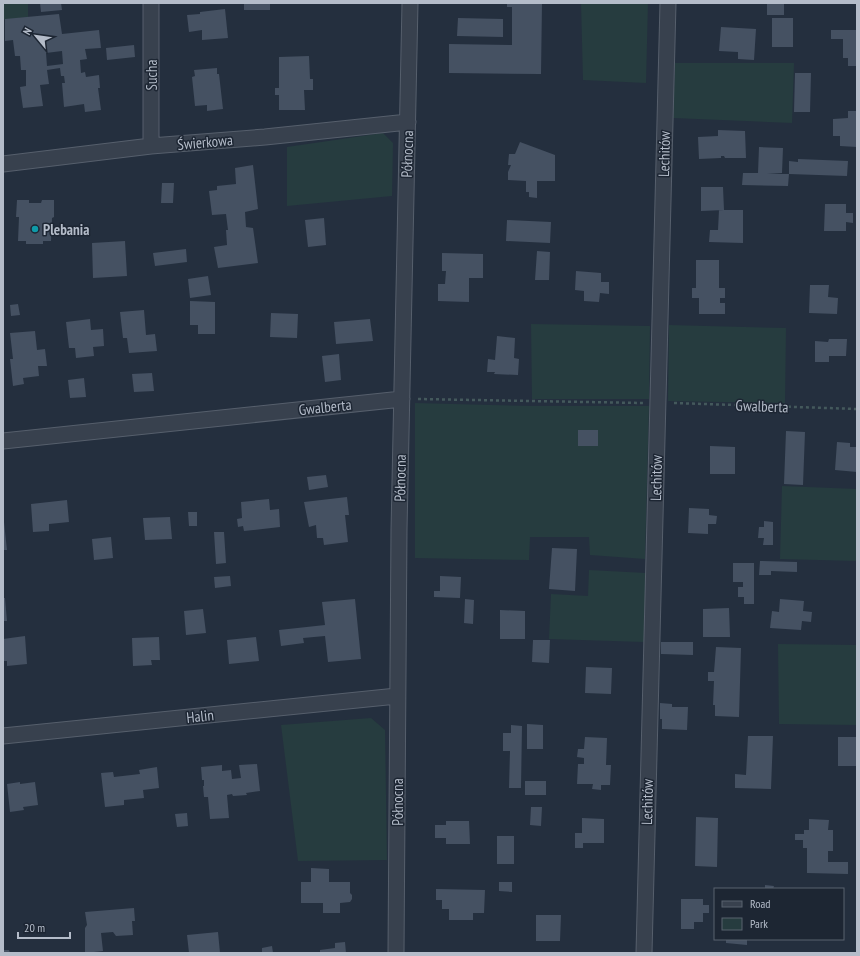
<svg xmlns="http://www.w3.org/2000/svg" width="860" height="956" viewBox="0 0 860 956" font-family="'PT Sans Narrow',sans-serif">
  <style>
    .green { fill: #263c3f }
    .building { fill: #455162; fill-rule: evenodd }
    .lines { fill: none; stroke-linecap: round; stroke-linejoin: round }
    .minor-casing { stroke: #565f6c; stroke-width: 17 }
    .path { stroke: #44595c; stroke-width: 2.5; stroke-dasharray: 3 3; stroke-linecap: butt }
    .minor { stroke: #38414e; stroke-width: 15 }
    .culture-dot { fill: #0f9aa8; stroke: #1d2633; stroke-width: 1.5 }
    .labels { text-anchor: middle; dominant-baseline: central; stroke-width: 3; stroke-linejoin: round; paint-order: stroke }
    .street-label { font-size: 15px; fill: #b4bcc9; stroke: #1d2633 }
    .poi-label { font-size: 15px; font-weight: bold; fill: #b4bcc9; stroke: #1d2633; text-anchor: start }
  </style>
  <rect width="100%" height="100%" fill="#242f3e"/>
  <path class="green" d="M3,3H28V17L3,20Z
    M581,3H648L646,83L583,80Z
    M675,63H794L792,123L673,118Z
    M383,133L393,143L392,196L287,206V147Z
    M531,324L650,326L649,399H532Z
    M669,325L786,328L785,403L668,401Z
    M415,403L532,406H649L645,559L590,555L589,537H530L529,560L415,558Z
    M782,486L857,489V561L780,559Z
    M589,570L646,573L644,642L549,639L551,594L588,596Z
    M778,644L857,645V725L779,724Z
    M371,718L385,730L387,860L298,861L281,725Z"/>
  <path class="building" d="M40,3H61L62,10L41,12Z
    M244,3H270V10H244Z
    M507,3H542L541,74L449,73V44L512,45V7H507Z
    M767,3H784V15H767Z
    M225,9L228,38L202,40V30L189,32L187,15L200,14V12Z
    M59,14L62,34L99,30L101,48L85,49L87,59L80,60L81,73L85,72L86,77L99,75L100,88H98L101,110L85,112L84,104L64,107L62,83H65L64,76H61L60,68L47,70L49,84L40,85L43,106L23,108L20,87L26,86V70H21L20,56H15L13,40L5,41V19ZM62,51L63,64L47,66L46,53Z
    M458,18L503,19V37L457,36Z
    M772,18H793V47H772Z
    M721,27L756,29L754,60L738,59V52L719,51Z
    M831,30H857V66H848V58H843V39H831Z
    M134,45L135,57L107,60L106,48Z
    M309,56L310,79H313V90H304L305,110H279V95H275V88H279V57Z
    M217,68V74H219L223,109L207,111V105L195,106L192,77L195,76L194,70Z
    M795,73H811L810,112H794Z
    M848,111H857V147L840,146V136H833V119L848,118Z
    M718,130L745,131L746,158H725L724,156H721V158L699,159L698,137L718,136Z
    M520,142L555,155V181H537V198L529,197V192H526V181L508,180V172L511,165H508L509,154H515Z
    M759,147L783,148L782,173L767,174H789L788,186L742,185L743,173H758Z
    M798,159L848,161L847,176L789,174V161L798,162Z
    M253,165L258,209L245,212L246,227L253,228L258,263L218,268L214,247L227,245L226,230H228L226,214L212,215L209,191L217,190V186L236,184L235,168Z
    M162,183H174L173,203H161Z
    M701,187H723L724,210L701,211Z
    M17,200H29V203H41L42,200H54V217L52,218L51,241H43V244H26V241H18L19,217H16Z
    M825,204H846V213H853V223L846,222V231H824Z
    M719,210H743V243L709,242L710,230H718Z
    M324,218L326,245L308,247L305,220Z
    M507,220L551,222L550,243L506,241Z
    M125,241L127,276L93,278L92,243Z
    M186,249L187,262L155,266L153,253Z
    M537,251L550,252L549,280H535Z
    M442,253L483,254V278H469V302L438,301V284H445L446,271H442Z
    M696,260H719V288H725V298H720V303H725V314H699V298H692V288H696Z
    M576,271L601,273V282H609V294L600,293L599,302L584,301V291L575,290Z
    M208,276L211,295L190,298L188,279Z
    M810,285H829L828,297L838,298L837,314L809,313Z
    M190,301L215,302V334H198V325H190Z
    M18,304L20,315L11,316L10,305Z
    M144,310L146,335L155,334L157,351L129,353L127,338H123L120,312Z
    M271,313L298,314L297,338L270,337Z
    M90,319L91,330L103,329L104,346L93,347L94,356L76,358L75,348H69L66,322Z
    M370,319L373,341L336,344L334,322Z
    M35,331L37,350L45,349L47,366H38L39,376L23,378L24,384L13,386L10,359H13L10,333Z
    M497,336L515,338L514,358L519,359L518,375L494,374L495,372H487L488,359L495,360Z
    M829,339H847L846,356H829V362H815V341L828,342Z
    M339,354L341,380L325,382L322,356Z
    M152,373L154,391L134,392L132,374Z
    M84,378L86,397L70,398L68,380Z
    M578,430H598V446H578Z
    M786,431L805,432L803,485L784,484Z
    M837,442L850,443V447H857V472L835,470Z
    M710,446L735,447V474H710Z
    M326,475L328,487L309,490L307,477Z
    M347,497L349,515H345L348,542L324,545L323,538H317L316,525L309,527L304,502Z
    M269,499L270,510L279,509L280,527L244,531L243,526L238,527L237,519L242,518L241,502Z
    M67,500L69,522L49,524V531L33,532L31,504Z
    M689,508L709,509V515L717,516L716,524H708V534L688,533Z
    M188,512H197V526H189Z
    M170,517L172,539L145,540L143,518Z
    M764,521L773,522V545H763L764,538H758L759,527H764Z
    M3,522H4L7,550H3Z
    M214,532H224L226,563L216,564Z
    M111,537L113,558L94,560L92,539Z
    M552,548L577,549L575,591L549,589Z
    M760,561L797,562V572L771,571V575H759Z
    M733,563H754V604H744V597H738V587H743V582H733Z
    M230,576L231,586L215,588L214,577Z
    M440,576L461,577L460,598L434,597V591H440Z
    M3,598H5L7,621H3Z
    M355,599L361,659L328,662L325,636L303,638L304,643L281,646L279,630L325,625L322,602Z
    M465,599L474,600L473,624L464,623Z
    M780,599L804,601L803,611L812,612L811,622L802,621L801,630L770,628L772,611L779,612Z
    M729,608L730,637H703V609Z
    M203,609L206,633L186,635L184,611Z
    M500,610L525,611V639H500Z
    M25,636L27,664L7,666V661H3V639Z
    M159,637L160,660H151L152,665L133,666L132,638Z
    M256,637L259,661L229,664L227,640Z
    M533,640H550L549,663L532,662Z
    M661,642H693V655L661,654Z
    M716,647L741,648L739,717L715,716V705H713L714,681H708V672H714Z
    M586,667L612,668L611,694L585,693Z
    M660,703L672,704V707H688L687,730L662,729V719H660Z
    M527,724L543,725V749H527Z
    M511,725L522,726L521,788H509L510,751H503V733H511Z
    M748,736H773L771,789L735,788V774L746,775Z
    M585,737L607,738L606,765H611L610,785H601V790L592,789L593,784H577L578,764H584V758L577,757L578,749H584Z
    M838,737H857V766H838Z
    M257,764L260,791L246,793L247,795L233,796L232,794L227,795L229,818L210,819L208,797H204L203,786H204V780H202L201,767L222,765V771L231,770L232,779L241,778L239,765Z
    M157,767L159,788L143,790L144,798L124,800V805L105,807L101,773L113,772L114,777L140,774L139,770Z
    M525,781H546V795H525Z
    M20,782V784L35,782L38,805L23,807L24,810L10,812L7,784Z
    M531,807H542L541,826L530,825Z
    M187,813L188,826L177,827L175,814Z
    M696,817L718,818L717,867L695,866Z
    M582,818L604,819V843H583V848H575V833H582Z
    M809,819L829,820L828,830H833V851H828V862H848V874L807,873V848H803V840H795V834H804V830H809Z
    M446,821H469L470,844H446V838H435V825H446Z
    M497,836H514V864H497Z
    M311,868L329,869V882H350V893L352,895V899L350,902L340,903V913H323V903H301V882H311Z
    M499,882H512V892L499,891Z
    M765,885L774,886L773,889H765Z
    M436,889L485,890L484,913H473V920H449V909H442V900H436Z
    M681,899H703V905H709V913H703V922H694V929H681Z
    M134,908L135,921H132L133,935L116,936L113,932L101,933L103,951L85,953V928L87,925L85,912Z
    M536,915H561L560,941H536Z
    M218,932L220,953H189L187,935Z
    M726,939H747V945L726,943Z
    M345,942L346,953H320V950L335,948V943Z
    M272,946L273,953H262V948Z
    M3,950H9L10,953H3Z"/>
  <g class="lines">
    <defs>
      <path id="minor" d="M151,3V146
        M3,164L151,146L265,137L408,122
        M3,441L402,399
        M3,736L397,696
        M396,953L399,530L410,3
        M644,953L668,3"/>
    </defs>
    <use href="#minor" class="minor-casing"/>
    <path class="path" d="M418,399L643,403
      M674,403L857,409"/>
    <use href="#minor" class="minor"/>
  </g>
  <circle class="culture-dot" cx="35" cy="229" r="4"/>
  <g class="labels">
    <g class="street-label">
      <text transform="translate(151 75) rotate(-90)">Sucha</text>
      <text transform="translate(205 142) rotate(-5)">Świerkowa</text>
      <text transform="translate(407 154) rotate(-88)">Północna</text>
      <text transform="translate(664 154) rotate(-89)">Lechitów</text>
      <text transform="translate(762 406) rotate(2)">Gwalberta</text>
      <text transform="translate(325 407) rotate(-6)">Gwalberta</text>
      <text transform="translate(400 478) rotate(-89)">Północna</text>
      <text transform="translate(656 478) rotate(-89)">Lechitów</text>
      <text transform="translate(200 716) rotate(-6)">Halin</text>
      <text transform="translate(397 802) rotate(-90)">Północna</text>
      <text transform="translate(647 802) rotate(-89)">Lechitów</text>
    </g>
    <g class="poi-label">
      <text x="43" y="229">Plebania</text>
    </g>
  </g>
  <rect width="860" height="956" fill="none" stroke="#b4bcc9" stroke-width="8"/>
  <rect x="714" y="888" width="130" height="52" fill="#1d2633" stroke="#59626f"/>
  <rect x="722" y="901" width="20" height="6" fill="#38414e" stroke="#59626f"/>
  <text x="750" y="908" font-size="12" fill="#b4bcc9">Road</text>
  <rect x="722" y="918" width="20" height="12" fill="#263c3f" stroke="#59626f"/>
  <text x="750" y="928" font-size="12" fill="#b4bcc9">Park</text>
  <g transform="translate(36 36) rotate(299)" stroke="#1d2633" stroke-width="3" paint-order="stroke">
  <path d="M0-3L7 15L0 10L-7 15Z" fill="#b4bcc9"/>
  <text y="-6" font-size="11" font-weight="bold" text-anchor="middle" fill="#b4bcc9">N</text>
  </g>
  <path d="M18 932v6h52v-6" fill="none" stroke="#b4bcc9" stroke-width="2"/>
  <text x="24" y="932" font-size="12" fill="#b4bcc9" stroke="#1d2633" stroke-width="3" paint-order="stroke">20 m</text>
</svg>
